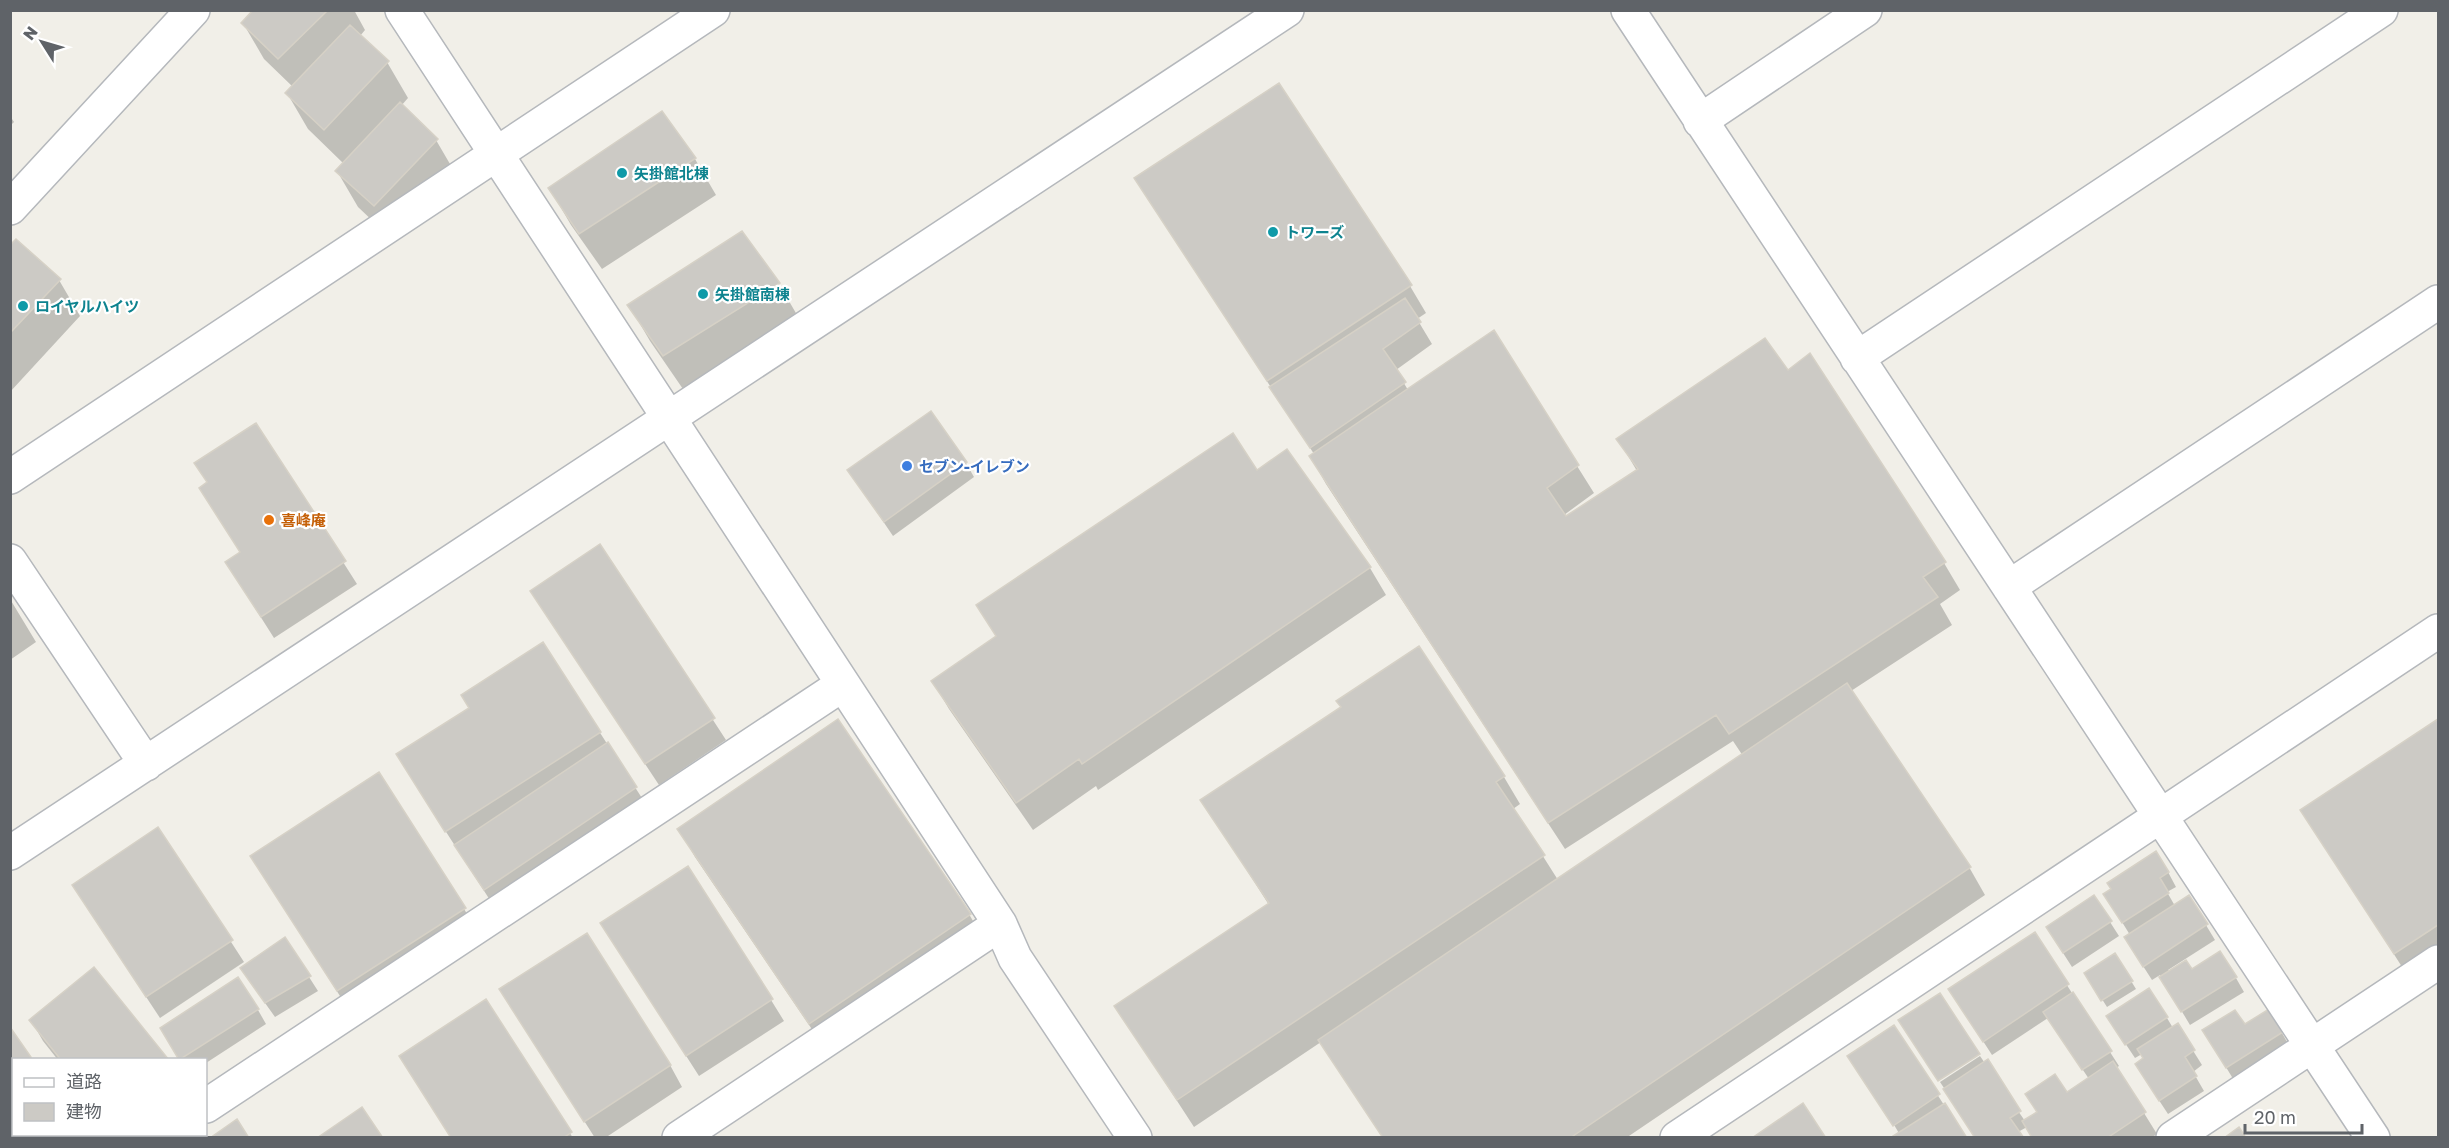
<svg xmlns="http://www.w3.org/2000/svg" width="2449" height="1148" viewBox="0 0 2449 1148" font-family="'Golos Text','Noto Sans JP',sans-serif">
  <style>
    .shadow { fill: #0003 }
    .building { fill: #cccac5; stroke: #d6d1c6; stroke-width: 1.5 }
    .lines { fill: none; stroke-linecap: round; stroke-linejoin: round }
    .minor-casing { stroke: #b5b8bc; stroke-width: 36 }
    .minor { stroke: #fff; stroke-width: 33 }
    .culture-dot { fill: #0f9aa8; stroke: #fff; stroke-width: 2 }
    .shop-dot { fill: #3f7fe0; stroke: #fff; stroke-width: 2 }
    .food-dot { fill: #e8710a; stroke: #fff; stroke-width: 2 }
    .labels { text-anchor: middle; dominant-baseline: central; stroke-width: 4.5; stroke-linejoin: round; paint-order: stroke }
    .culture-label { font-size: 15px; font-weight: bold; fill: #0d838f; stroke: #fff; text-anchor: start }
    .shop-label { font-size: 15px; font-weight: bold; fill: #366cbe; stroke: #fff; text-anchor: start }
    .food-label { font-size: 15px; font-weight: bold; fill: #c56008; stroke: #fff; text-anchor: start }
  </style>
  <rect width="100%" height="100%" fill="#f1efe8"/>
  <path class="shadow" d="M255,10H354L365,30L360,36L387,62L408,98L401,106L436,140L457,176L395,242L358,207L337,171L344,164L308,129L287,93L293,87L264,59L243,23Z
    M662,113L695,159L716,195L602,269L571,225L550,189Z
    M10,116L14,122L10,126Z
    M1136,179L1410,286L1426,313L1417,319L1432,344L1396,370L1408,390L1493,332L1594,493L1564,515L1566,518L1637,471L1618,439L1787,372L1944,563L1960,590L1940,604L1952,625L1851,691L1969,867L1985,895L1626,1138H1383L1321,1042L1194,1127L1116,1007L1269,905L1202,800L1342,708L1419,648L1504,777L1520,804L1513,809L1558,880L1743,756L1733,741L1565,849L1326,484L1311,457L1314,454Z
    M742,233L779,284L800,320L685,392L650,341L629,305Z
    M10,247L59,280L80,316L10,392Z
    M256,425L357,584L274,638L239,583L241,553L208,483Z
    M1286,451L1370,568L1386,595L1098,790L1096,786L1033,830L949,709L933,682L997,637L978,606L1257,472Z
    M966,463L974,477L893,536L849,471Z
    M600,546L726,740L659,785L545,613Z
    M10,599L36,642L10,660Z
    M543,644L649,809L497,911L410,776L471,708Z
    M2438,720V962L2411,981L2302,810Z
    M379,774L481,936L354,1018L268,883Z
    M158,829L244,962L160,1018L86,906Z
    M679,829L969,914L985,942L826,1050L695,857Z
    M2168,872L2176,887L2167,892L2175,906L2189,897L2215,940L2168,970L2170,972L2192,971L2236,978L2244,992L2190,1025L2160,975L2152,980L2134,952L2130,935L2114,909Z
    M2110,922L2119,936L2072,967L2056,942Z
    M2034,934L2119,1066L2116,1068L2157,1134L2151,1138H2033L2027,1127L2018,1132L1948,1094L1940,1082L1980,1056L2025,1121L2089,1079L2048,1018L1992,1055L1950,990Z
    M615,945L771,1000L784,1021L699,1076Z
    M2115,955L2136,989L2107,1007L2086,974Z
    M309,977L318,991L275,1017L250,982Z
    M501,990L670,1065L682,1087L605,1138H595Z
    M486,1001L573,1138H452Z
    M258,1010L266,1024L206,1063V1060H180L162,1029Z
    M2269,1011L2290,1047L2235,1082L2204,1031L2244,1026Z
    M2167,1018L2173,1028L2177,1025L2202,1065L2193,1072L2204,1091L2168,1114L2145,1079V1059L2142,1054L2135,1058L2117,1031Z
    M31,1020L167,1060H58L43,1041Z
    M1894,1027L1944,1105L1900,1135L1890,1118Z
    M10,1030L31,1060H14V1128L10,1123Z
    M118,1134H149L145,1138H121Z"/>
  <path class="building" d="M253,10H328L278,59L241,23Z
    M350,25L389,61L324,130L285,93Z
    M1279,83L1412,285L1267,381L1134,178Z
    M400,102L438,139L374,206L335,171Z
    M662,111L696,158L579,234L548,188Z
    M742,231L780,283L663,356L627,305Z
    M16,239L61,279L10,333V245Z
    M1405,298L1421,322L1383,349L1406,382L1310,448L1269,387Z
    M1494,330L1579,465L1547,488L1566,516L1638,469L1616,439L1765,338L1788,370L1810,353L1946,562L1923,577L1938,597L1729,734L1716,715L1548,823L1309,456Z
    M931,411L967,462L884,522L847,470Z
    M256,423L346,561L261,617L225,562L240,552L199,488L207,482L194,463Z
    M1233,433L1257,470L1287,449L1371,567L1082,764L1079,759L1016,803L931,681L996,636L976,605Z
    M600,544L715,718L645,764L530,591Z
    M543,642L601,732L445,832L396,754L469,708L461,695Z
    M1419,646L1505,776L1496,782L1545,855L1177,1100L1114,1006L1269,903L1200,800L1341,707L1336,701Z
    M1847,683L1971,867L1570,1138H1383L1318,1040Z
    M838,719L971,914L809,1024L677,829Z
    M2438,719V925L2394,954L2300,810Z
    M608,742L637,787L484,890L454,845Z
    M379,772L466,908L337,991L250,856Z
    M158,827L233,940L146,997L72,885Z
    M2156,851L2169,872L2160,878L2169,893L2122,923L2103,894L2111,889L2107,883Z
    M688,866L773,999L686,1056L600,923Z
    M2094,895L2112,921L2063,953L2046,927Z
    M2189,895L2208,924L2143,967L2124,937Z
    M2035,932L2069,984L1983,1042L1948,989Z
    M587,933L671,1065L584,1122L499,989Z
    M285,937L311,976L265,1003L240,968Z
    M2220,951L2237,977L2181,1012L2159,977L2186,960L2192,969Z
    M2115,953L2133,981L2101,1001L2084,973Z
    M94,967L169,1060H61L29,1020Z
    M238,977L259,1009L179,1060L160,1028Z
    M2149,988L2168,1017L2125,1045L2106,1016Z
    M2073,992L2112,1051L2082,1070L2043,1012Z
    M1940,993L1980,1054L1938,1081L1898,1020Z
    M486,999L572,1132L563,1138H451L399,1056Z
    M2269,1009L2283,1032L2226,1068L2202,1030L2235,1010L2245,1024Z
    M2178,1023L2195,1050L2185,1057L2197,1076L2159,1101L2135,1064L2143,1058L2137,1049Z
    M1894,1025L1940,1094L1893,1126L1847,1056Z
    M10,1027L31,1057L27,1060H14V1069L10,1071Z
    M1988,1059L2021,1111L2010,1118L2024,1138H1975L1943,1089Z
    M2113,1061L2146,1112L2107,1138H2032L2022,1121L2037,1112L2025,1094L2055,1074L2067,1092Z
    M14,1079V1124L12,1125L10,1082Z
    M1803,1103L1826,1138H1752Z
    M1945,1103L1967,1138H1894L1893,1136Z
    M362,1107L383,1138H317Z
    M237,1119L249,1138H210Z
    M2239,1127L2246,1138H2224Z
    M20,1134H100L102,1138H22Z"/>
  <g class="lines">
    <defs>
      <path id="minor" d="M402,10L1000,924L1015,958L1135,1138
        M1628,10L2373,1138
        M1700,121L1865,10
        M10,208L193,10
        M1857,358L2381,10
        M10,477L713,10
        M10,561L146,764
        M2009,587L2438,302
        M10,853L1287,10
        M206,1106L842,685
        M158,1138L163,1134
        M679,1138L1000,924
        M1677,1138L2438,631
        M2173,1138L2438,962"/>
    </defs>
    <use href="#minor" class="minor-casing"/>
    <use href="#minor" class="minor"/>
  </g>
  <g class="culture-dot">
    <circle cx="622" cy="173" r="6"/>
    <circle cx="1273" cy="232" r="6"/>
    <circle cx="703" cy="294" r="6"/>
    <circle cx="23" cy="306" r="6"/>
  </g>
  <circle class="shop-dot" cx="907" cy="466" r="6"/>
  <circle class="food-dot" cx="269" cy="520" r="6"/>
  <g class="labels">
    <g class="culture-label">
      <text x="634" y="173">矢掛館北棟</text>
      <text x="1285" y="232">トワーズ</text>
      <text x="715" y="294">矢掛館南棟</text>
      <text x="35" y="306">ロイヤルハイツ</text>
    </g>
    <g class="shop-label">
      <text x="919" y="466">セブン-イレブン</text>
    </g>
    <g class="food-label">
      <text x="281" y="520">喜峰庵</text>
    </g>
  </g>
  <rect width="2449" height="1148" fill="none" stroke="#5f6368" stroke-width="24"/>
  <rect x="12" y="1058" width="195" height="78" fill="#ffffff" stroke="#bfc1c3" stroke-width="1.5"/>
  <rect x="24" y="1078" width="30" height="9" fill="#ffffff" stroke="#bfc1c3" stroke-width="1.5"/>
  <text x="66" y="1088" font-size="18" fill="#5f6368">道路</text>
  <rect x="24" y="1103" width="30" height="18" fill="#cccac5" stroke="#bfc1c3" stroke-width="1.5"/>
  <text x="66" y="1118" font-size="18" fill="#5f6368">建物</text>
  <g transform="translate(42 42) rotate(307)" stroke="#ffffff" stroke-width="4.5" paint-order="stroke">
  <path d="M0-4.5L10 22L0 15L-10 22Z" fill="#5f6368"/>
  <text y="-9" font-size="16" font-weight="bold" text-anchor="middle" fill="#5f6368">N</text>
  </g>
  <path d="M2245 1124v9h117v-9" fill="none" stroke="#5f6368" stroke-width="3"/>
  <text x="2254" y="1124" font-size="18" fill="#5f6368" stroke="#ffffff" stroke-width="4.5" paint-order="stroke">20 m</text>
</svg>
